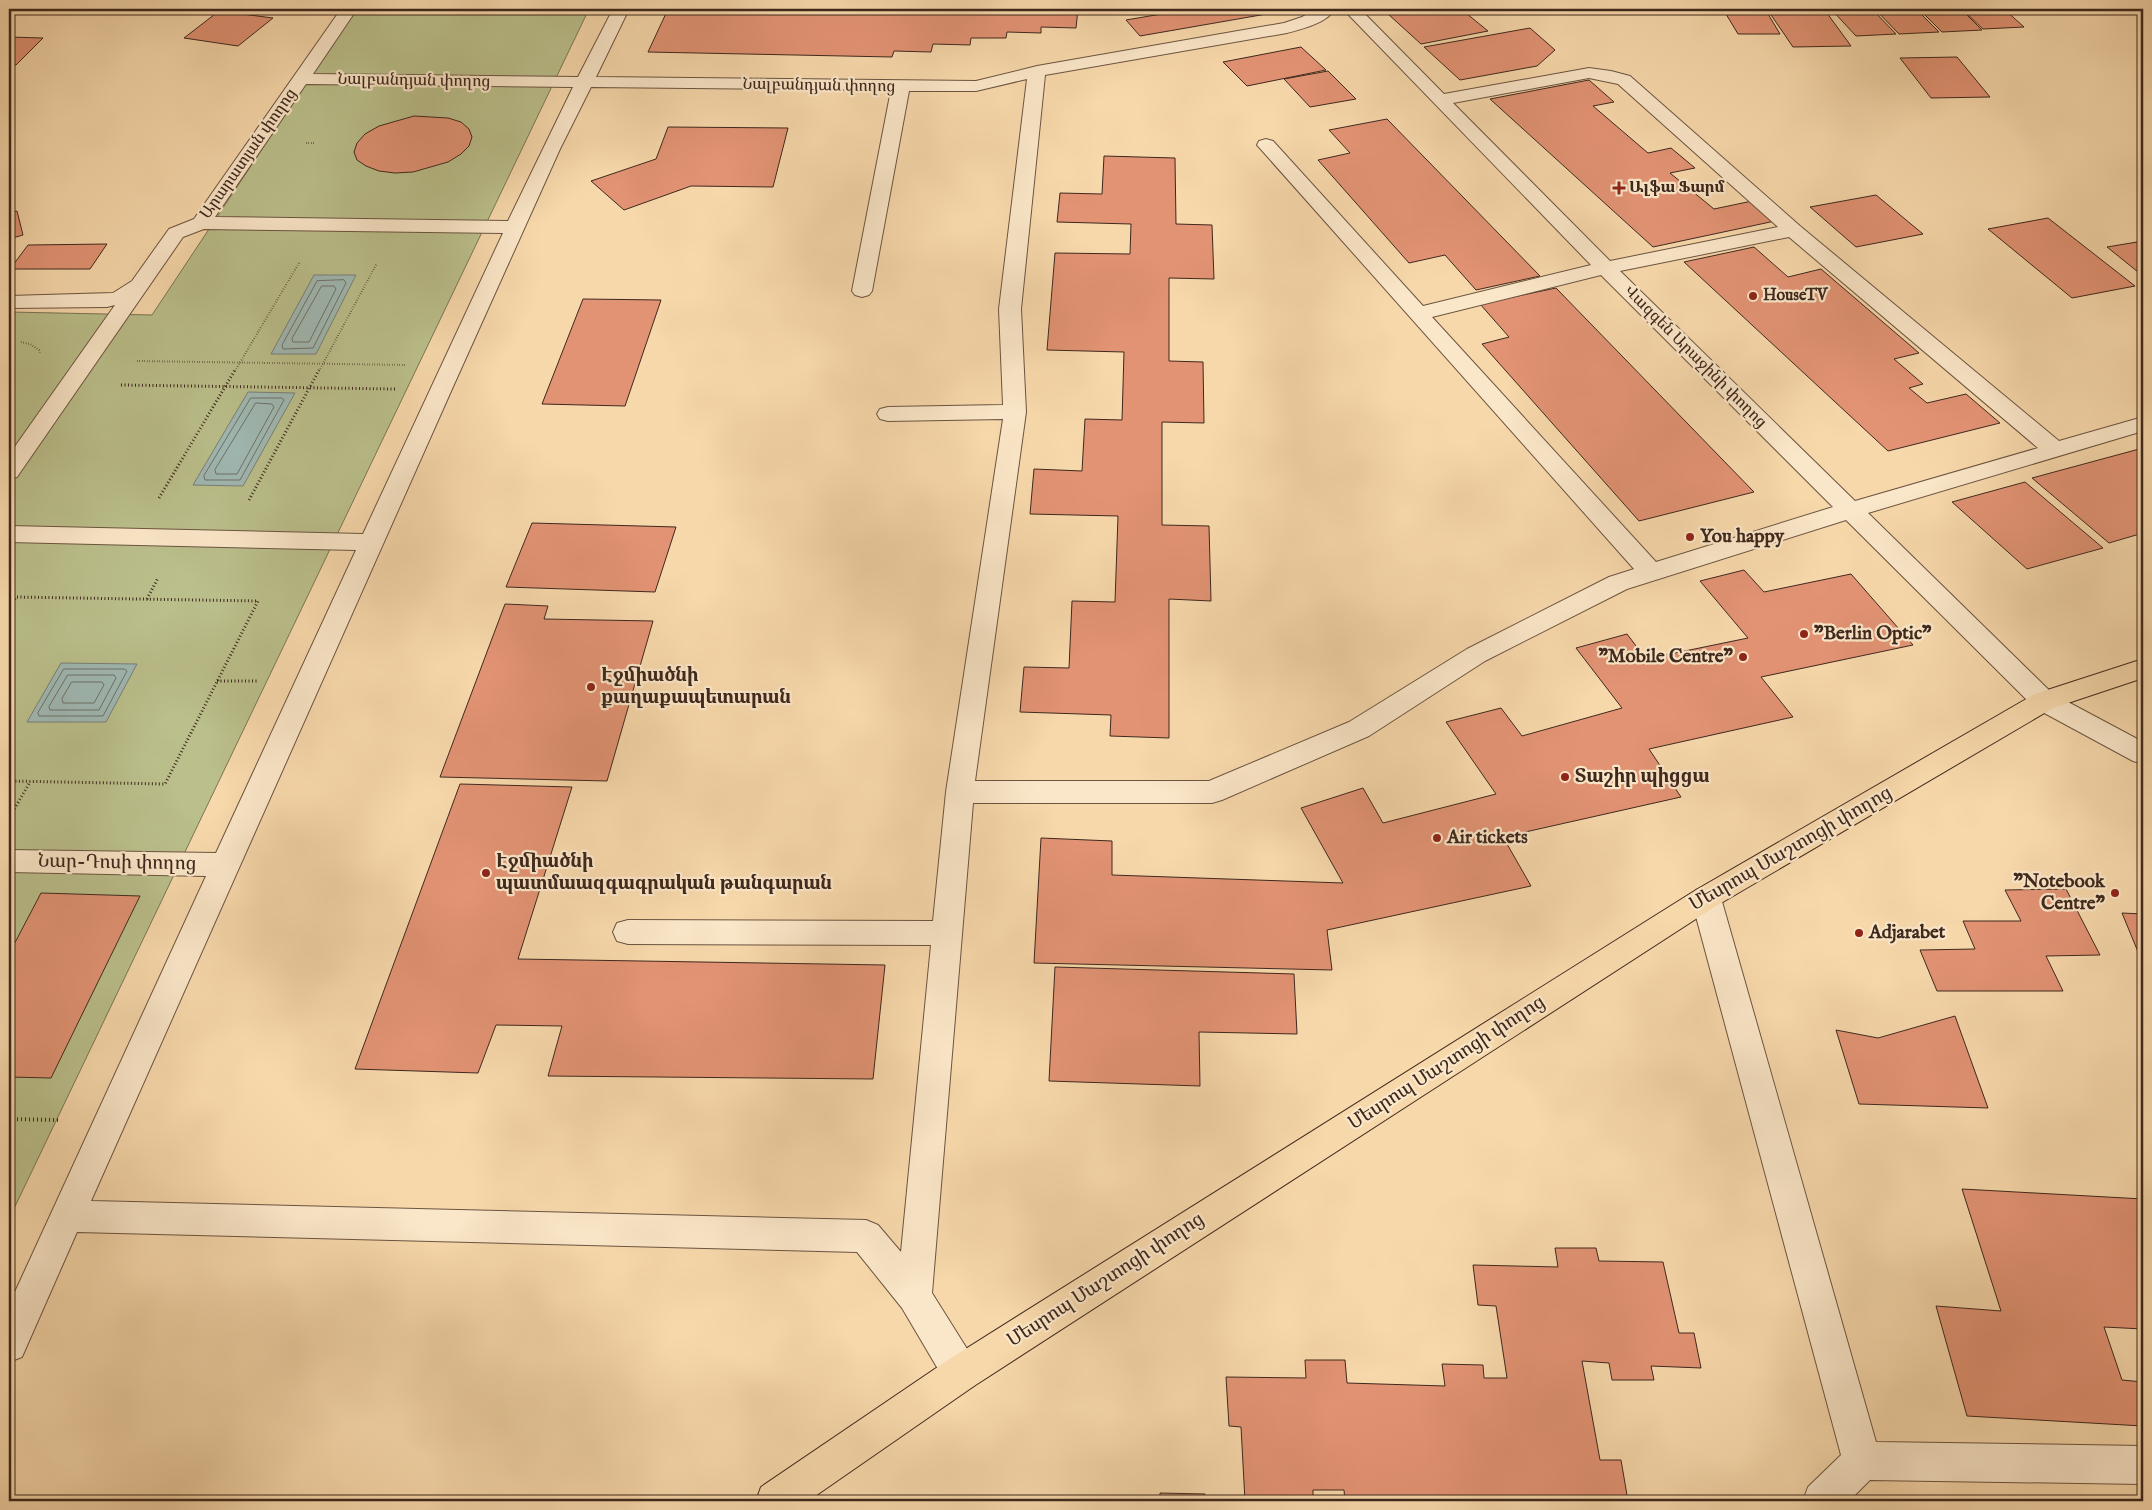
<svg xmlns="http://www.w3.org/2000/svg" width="2152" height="1510" viewBox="0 0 2152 1510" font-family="'IM FELL English','Noto Serif Armenian',serif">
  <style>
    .green { fill: #babf8b; stroke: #7c7454 }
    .water { fill: #9fb8b2; stroke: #787e76 }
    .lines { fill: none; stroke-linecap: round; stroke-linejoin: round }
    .shore { stroke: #6e7068; stroke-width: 1 }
    .building { fill: #e29374; stroke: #3e281d }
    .minor-casing { stroke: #6c5440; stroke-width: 2 }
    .major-casing { stroke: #3e281d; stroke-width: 2 }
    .path-far2 { stroke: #3e281d; stroke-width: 2; stroke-dasharray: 0.5 2; stroke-linecap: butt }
    .path-far1 { stroke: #3e281d; stroke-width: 3; stroke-dasharray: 1 2.5; stroke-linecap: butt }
    .path { stroke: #3e281d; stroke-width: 4; stroke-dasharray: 1 3; stroke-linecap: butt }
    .minor { fill: #fae6c8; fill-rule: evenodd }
    .major { fill: #f7d8ab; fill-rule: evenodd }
    .poi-dot { fill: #8f2418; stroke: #fae6c8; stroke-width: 2 }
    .labels { text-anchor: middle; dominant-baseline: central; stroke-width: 4.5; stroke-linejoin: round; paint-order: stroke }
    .far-street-label { font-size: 16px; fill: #3e281d; stroke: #fae6c8 }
    .far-poi-label { font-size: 16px; font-weight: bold; fill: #3e281d; stroke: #fae6c8; text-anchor: start }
    .poi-label { font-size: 19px; font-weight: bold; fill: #3e281d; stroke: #fae6c8; text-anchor: start }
    .street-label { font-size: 19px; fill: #3e281d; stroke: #fae6c8 }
  </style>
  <rect width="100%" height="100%" fill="#f7d8ab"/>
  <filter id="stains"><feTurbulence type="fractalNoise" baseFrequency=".004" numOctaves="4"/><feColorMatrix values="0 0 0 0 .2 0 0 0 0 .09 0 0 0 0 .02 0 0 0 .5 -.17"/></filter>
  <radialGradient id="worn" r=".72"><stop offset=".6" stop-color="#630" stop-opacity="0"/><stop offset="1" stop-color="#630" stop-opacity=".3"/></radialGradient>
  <path class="green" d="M355,9H589L9,1219V312L152,315Z"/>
  <path class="water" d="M314,275H356L316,354H271Z
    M248,392L295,393L243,486L193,485Z
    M61,663L137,664L106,722H27Z"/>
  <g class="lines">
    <path class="shore" d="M344,280L346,283L313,348L283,349L282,345L317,281Z
      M322,286H334L336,289L309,342H293L292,339Z
      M251,398H282L284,400L240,480H205L204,476Z
      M256,403L272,404L274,407L237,474H216L215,470Z
      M64,669H124L127,671L103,716H39L38,713Z
      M68,675H114L116,678L99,710H50L49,707Z
      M72,682H102L104,685L94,703H63L62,699Z"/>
  </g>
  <path class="building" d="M668,9L897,10L1078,9L1076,28L1041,27V33L1007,32L1006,38H971L970,45L933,44L931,52L894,51L892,57L648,52Z
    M1177,9H1275L1278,12L1140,36L1126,20L1179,11Z
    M1415,9H1461L1488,31L1421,44L1388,14Z
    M1723,9H1765L1780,34H1738Z
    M1767,9H1824L1851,46L1793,47Z
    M1831,9H1872L1896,34L1856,36Z
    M1875,9H1916L1939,32L1899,34Z
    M1919,9H1961L1982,30L1942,32Z
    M1962,9H2004L2024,27L1983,29Z
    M219,11L273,18L238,46L184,38Z
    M1530,28L1555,50L1537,66L1460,80L1424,47Z
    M9,37L43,38L16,65H9Z
    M1301,47L1326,70L1247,86L1223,62Z
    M1957,57L1990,97L1931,98L1900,58Z
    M1328,71L1356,99L1310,107L1284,79Z
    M1589,80L1614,102L1593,106L1648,153L1671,148L1695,168L1670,173L1714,209L1752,201L1775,221L1653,247L1490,99Z
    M414,116L448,118L461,122L469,129L472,137L469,146L461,154L448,162L413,172L395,173L379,171L366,166L357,160L354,152L357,143L365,134L379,126Z
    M1387,119L1540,276L1476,290L1445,255L1409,263L1318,160L1350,153L1329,130Z
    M668,127L788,128L773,187L691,186L624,210L591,181L656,159Z
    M1104,156L1175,158L1176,224L1212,225L1214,279L1169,278V361L1203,362L1204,423L1162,422V525L1209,526L1211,601L1169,599V738L1110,736L1111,715L1020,712L1024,667L1069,668L1072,601L1115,602L1118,516L1030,514L1034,469L1082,471L1085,419L1122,420L1124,352L1047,350L1055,253L1130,254L1131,224L1057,222L1060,193L1102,194Z
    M1876,195L1923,234L1856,247L1810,207Z
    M17,211L23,235L9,239V213Z
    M2048,218L2135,286L2072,298L1988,229Z
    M2143,241V276L2107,247Z
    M107,244L90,269H10L28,245Z
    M1754,247L1788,277L1821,269L1919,353L1894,359L1923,384L1909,388L1927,403L1966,394L2000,423L1888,451L1684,262Z
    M1556,288L1754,492L1639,521L1482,344L1509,337L1480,304Z
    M583,299L661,300L625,406L542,404Z
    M2143,448V533L2109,543L2032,478Z
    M2025,482L2103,548L2027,569L1952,502Z
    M532,523L676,527L655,592L506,587Z
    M1744,570L1764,592L1851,574L1913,645L1761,677L1793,717L1649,749L1681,797L1503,837L1531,886L1327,930L1332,970L1034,963L1041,838L1112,841V875L1343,883L1301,808L1363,788L1383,823L1496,794L1446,722L1501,708L1522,736L1622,708L1576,648L1627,634L1646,659L1748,638L1700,581Z
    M505,604L548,606L544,619L653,621L607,781L440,777Z
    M460,784L572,787L518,959L885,965L873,1079L548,1076L562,1026L496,1025L478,1073L355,1069Z
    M2066,889L2100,955L2046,956L2063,991H1937L1920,950L1975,949L1963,921H2021L2005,890Z
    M41,893L140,896L51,1078L9,1077V954Z
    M2122,913L2143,914V964Z
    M1055,967L1294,974L1297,1034L1199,1032L1200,1086L1049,1081Z
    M1955,1016L1988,1108L1859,1104L1836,1030L1878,1038Z
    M1962,1189L2143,1199V1329L2104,1327L2122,1380L2143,1382V1426L1967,1416L1936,1306L2001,1311Z
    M1555,1248H1596L1599,1261L1663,1262L1679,1333H1694L1701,1368L1651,1366L1654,1380H1612L1609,1363L1582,1361L1600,1460H1621L1628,1501H1345L1344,1490H1313V1501H1245L1241,1427L1229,1426L1226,1377L1306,1378L1305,1360H1345L1347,1383L1445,1386L1442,1364L1483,1365L1484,1378H1507L1496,1306L1478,1305L1473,1265L1558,1267Z
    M1160,1493L1205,1494V1501H1160Z"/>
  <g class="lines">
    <defs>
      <path id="minor" d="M341,9H357L313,74L578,77L613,9H629L596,77L976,81L1037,66L1284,23L1302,17L1316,9H1335C1327,23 1302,29 1287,33L1045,75L1021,309L1026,412L975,781H1209L1349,722L1467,649L1609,577L1634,569L1257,145L1259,141L1266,139L1273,141L1423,306L1591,265L1343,9H1360L1444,94L1589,68L1611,71L1630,76L1800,226L2059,441L2143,417V431L1868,513L2053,694L2143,742V764L2133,761L2035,708L1846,520L1627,589L1485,661L1369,736L1222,800L1212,803H973L932,1293L974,1360L979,1373L974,1386L961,1391L948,1386L902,1308L857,1252L77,1232L22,1357L9,1362V1305L206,876L9,872V850L216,853L356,550L9,542V526L363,534L503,233L204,229L183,237L17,477L9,479V455L115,305L107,307L9,308V296L113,293L132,281L169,229L194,219ZM1589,78L1618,84L1778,227L1610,261L1453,103ZM1027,79L999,309L1003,405L888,407L880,409L877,414L880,419L888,421L1003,419L946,792L933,921L628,920L617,923L613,932L617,941L628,944L931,945L901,1252L878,1225L866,1220L91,1201L452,389L560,149L591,87L891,90L852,291L855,295L862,297L869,295L872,291L909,91H976ZM306,84L573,87L508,221L215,217ZM1789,237L2038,448L1855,501L1620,271ZM1601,275L1833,507L1656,562L1432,317Z
        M1706,886L1716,890L1721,898L1876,1442L2143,1446V1484L1870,1480L1849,1501H1803L1808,1487L1841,1455L1691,898L1696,890Z"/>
      <path id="major" d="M2143,659V678L2053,708L1716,906L974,1386L808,1501H756L761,1487L948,1360L1696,890L2035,694Z"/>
    </defs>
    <use href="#minor" class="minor-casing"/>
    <use href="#major" class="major-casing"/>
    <path class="path-far2" d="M306,143H314
      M21,342L30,344L39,350L40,354
      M137,361L406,365
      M235,371L299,263
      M319,371L377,263"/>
    <path class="path-far1" d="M121,385L395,389
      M159,498L235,370
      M249,500L319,370
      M147,599L158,578
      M9,608L16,597L258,601L165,784L9,781
      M217,681H259
      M9,818L30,782"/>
    <path class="path" d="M9,916L14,905
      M9,1119L58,1120"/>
    <use href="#minor" class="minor"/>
    <use href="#major" class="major"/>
  </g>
  <g class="poi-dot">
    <path d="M1616.5 180.5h5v5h5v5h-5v5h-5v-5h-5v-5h5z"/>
    <circle cx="1753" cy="296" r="5"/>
    <circle cx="1690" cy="537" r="5"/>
    <circle cx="1804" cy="634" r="5"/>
    <circle cx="1743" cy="657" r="5"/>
    <circle cx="591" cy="687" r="5"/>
    <circle cx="1565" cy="777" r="5"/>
    <circle cx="1437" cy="838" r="5"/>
    <circle cx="486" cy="873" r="5"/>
    <circle cx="2115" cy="893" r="5"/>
    <circle cx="1859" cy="933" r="5"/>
  </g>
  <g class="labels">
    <g class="far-street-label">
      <text transform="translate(414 81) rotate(1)">Նալբանդյան փողոց</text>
      <text transform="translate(819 86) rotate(1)">Նալբանդյան փողոց</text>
      <text transform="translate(249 154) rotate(-55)">Արարատյան փողոց</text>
      <text transform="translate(1695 357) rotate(45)">Վազգեն Արաջինի փողոց</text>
    </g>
    <g class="far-poi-label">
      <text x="1629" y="188">Ալֆա Ֆարմ</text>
      <text x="1763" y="296">HouseTV</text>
    </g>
    <g class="poi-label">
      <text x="1700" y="537">You happy</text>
      <text x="1814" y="634">"Berlin Optic"</text>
      <text x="1733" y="657" text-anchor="end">"Mobile Centre"</text>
      <text x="601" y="676">Էջմիածնի<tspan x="601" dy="22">քաղաքապետարան</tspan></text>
      <text x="1575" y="777">Տաշիր պիցցա</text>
      <text x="1447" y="838">Air tickets</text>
      <text x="496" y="862">Էջմիածնի<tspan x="496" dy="22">պատմաազգագրական թանգարան</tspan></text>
      <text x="2105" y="882" text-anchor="end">"Notebook<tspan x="2105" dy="22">Centre"</tspan></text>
      <text x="1869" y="933">Adjarabet</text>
    </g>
    <g class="street-label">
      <text transform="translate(1791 849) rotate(-30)">Մեսրոպ Մաշտոցի փողոց</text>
      <text transform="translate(117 863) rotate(1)">Նար-Դոսի փողոց</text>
      <text transform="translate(1447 1063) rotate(-33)">Մեսրոպ Մաշտոցի փողոց</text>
      <text transform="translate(1106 1280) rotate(-33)">Մեսրոպ Մաշտոցի փողոց</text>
    </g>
  </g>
  <rect width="2152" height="1510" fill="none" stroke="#f7d8ab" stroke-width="30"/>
  <rect x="10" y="10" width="2132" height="1490" fill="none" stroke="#3e281d" stroke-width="2.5"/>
  <rect x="15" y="15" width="2122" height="1480" fill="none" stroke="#3e281d"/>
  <rect width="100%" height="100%" filter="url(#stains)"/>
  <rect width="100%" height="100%" fill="url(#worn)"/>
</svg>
